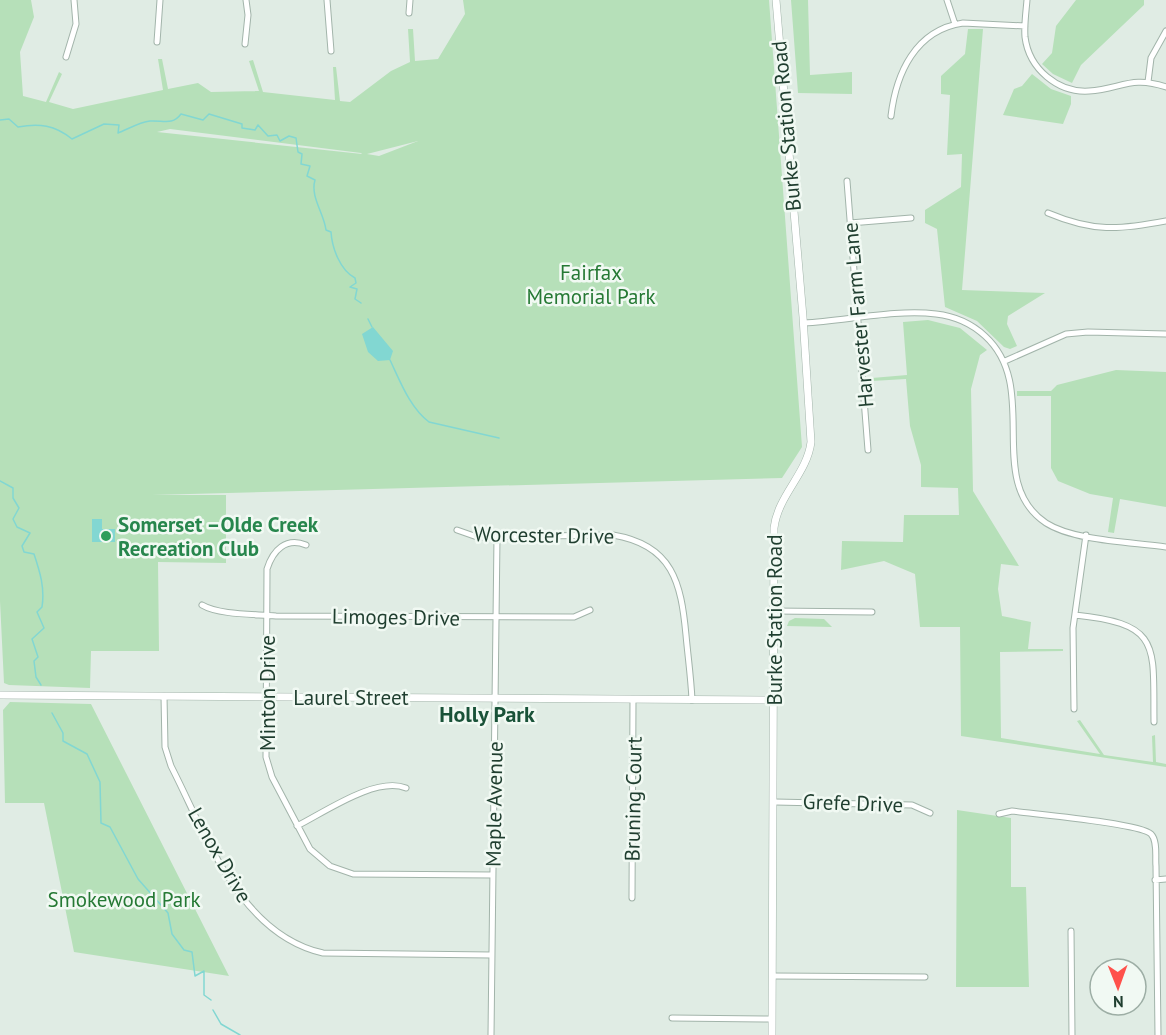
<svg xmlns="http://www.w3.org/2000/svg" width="1166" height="1035" viewBox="0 0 1166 1035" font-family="'PT Sans',sans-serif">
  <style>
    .green { fill: #b6e0b9; fill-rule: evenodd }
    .water { fill: #82d7d2 }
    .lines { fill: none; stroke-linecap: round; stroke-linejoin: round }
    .stream { stroke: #82d7d2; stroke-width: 1.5 }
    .minor-casing { stroke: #a2b4aa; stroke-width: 7 }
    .tertiary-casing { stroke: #a2b4aa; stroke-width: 8 }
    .minor { stroke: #fff; stroke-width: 5 }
    .tertiary { stroke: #fff; stroke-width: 7 }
    .leisure-dot { fill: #2e9e5b; stroke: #f1f9f3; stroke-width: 2 }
    .labels { text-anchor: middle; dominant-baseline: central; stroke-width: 5; stroke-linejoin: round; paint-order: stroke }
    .street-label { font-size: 21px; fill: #1f3e2f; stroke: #f1f9f3 }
    .park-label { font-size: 21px; fill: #257934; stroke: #f1f9f3 }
    .leisure-label { font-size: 21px; font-weight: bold; fill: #27864d; stroke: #f1f9f3; text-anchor: start }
    .neighbourhood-label { font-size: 22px; font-weight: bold; fill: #195238; stroke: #f1f9f3 }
  </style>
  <rect width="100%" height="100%" fill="#e0ece4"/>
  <path class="green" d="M0,0H31L34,17L20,52L23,96L46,102L59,72L62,74L49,102L73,109L163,90L158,59H162L168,89L198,83L211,92L259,91L249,61L253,60L263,92L335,100L333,67H336L340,101L350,102L391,71L410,62L408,29H413L415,61L438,59L465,14L463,0H769L802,447L782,478L152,495H226V563L158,562L159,651H91L90,688L9,685L4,683L0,601ZM170,129L361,153L362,154L157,132ZM418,141L379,156L367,154Z
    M791,0H808L810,75L852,72V94L798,93Z
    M1076,0H1144V5L1081,65L1072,83L1053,74L1042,64L1052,53L1056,26Z
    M968,29H983L962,290L1045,293L1008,316L1007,324L1017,346L1010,349L1004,347L977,321L945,307L937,229L925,223V210L961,187L962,154L947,155L950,95L941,94V76L965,54Z
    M1032,74L1051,89L1071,96V104L1063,124L1003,115L1014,89L1022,86Z
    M928,320L960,328L987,350L980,355L971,389L973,491L1019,566L1001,564L998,589L1002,616L1031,622L1028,649H1063V651L1000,652L1001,738L1100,754L1077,721L1080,720L1104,755L1153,762L1152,736L1155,735L1156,762L1166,764V767L961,736L960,627H920L915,574L884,561L841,570L842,541L903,542L904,515H959L958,488L921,487V465L910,426L906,379L872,381V378L907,375L903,322Z
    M1116,370L1166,372V507L1120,499L1114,533L1108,532L1113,498L1090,494L1058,481L1051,468V396H1017V391H1051L1057,385Z
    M795,618L824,619L832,627L787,626L789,621Z
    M10,702L91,704L229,976L74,952L44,803H5L3,710Z
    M957,810L1011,818V887H1026L1029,987H956Z"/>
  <path class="water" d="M373,327L393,351L390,360L378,361L368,352L362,334Z
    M102,519V529H115V542H92V519Z"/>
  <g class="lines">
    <path class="stream" d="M0,120L9,119L18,127C39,123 55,125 72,139L104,124L119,125L118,133C128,129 140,122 150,121C163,120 172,126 181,114L203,120L209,114L242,124V128L255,130L258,125L268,136L277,135L280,141L289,136L296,138L298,152L302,154L301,164L310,166L307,176L315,180C310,197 324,213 326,230L331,232C332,248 340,270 355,278L356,283L350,287L357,289L355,299L361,303
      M368,319L372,327
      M390,360C400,381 410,408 429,422L499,438
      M0,481L13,488V498L19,508L13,519L17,527L30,533L22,546L24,552L34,554C40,572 45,588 42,607L37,612L44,628L32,639L38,657L34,661L36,677L41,685
      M52,713L63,733V741L87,754L100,782L101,823L110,827L138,879L168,913L172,934L184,950L192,952L195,976L204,971V995L211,1000
      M213,1010L221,1024L240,1035"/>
    <defs>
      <path id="minor" d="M327,0L331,51
        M947,0L955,24
        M1027,0C1026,12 1024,25 1025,37C1029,69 1058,93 1089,91C1121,89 1131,75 1166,87
        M409,13L410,0
        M157,42L160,0
        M245,44L248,15L246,0
        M66,57L76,24L74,0
        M1148,82L1151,58L1166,31
        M891,116C896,74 915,30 963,23L1025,26
        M847,181L868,450
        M1048,213C1093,232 1119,230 1166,221
        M850,223L911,218
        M804,323C845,321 895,309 936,314C954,316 972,324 985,336C1042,388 983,481 1046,523C1074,541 1132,542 1166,547
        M1005,361L1066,334L1088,332L1166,334
        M457,530L477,537L613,535C673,545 681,583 686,635C688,657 691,678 692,700
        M306,545C286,537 273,550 267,569L266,757L272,777L310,849L330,866L353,874L493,875
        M202,605C219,615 255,614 276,616L574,617L590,610
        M773,611L872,612
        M1075,615C1162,624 1153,645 1154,722
        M164,696L165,747L171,766C206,834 239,934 323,953L491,955
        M1074,709L1073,628L1086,535
        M775,802L912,805L930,813
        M999,814L1012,811C1033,814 1140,823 1151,834C1158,841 1155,858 1156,866L1158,1035
        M297,826C325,812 376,776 406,788
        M1155,880L1166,879
        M632,898L633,699
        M1071,931L1072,1035
        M774,976L925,977
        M672,1018L772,1019
        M491,1035L497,537"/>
      <path id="tertiary" d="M0,695L773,700
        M772,1035L774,528C778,495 807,474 811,442L803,317L776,0"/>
    </defs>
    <use href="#minor" class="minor-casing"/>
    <use href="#tertiary" class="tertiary-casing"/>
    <use href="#minor" class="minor"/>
    <use href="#tertiary" class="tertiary"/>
  </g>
  <circle class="leisure-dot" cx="106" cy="536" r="6"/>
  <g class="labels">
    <g class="street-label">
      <text transform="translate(786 126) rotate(-95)">Burke Station Road</text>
      <text transform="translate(858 315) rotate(-95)">Harvester Farm Lane</text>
      <text transform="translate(544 535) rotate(1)">Worcester Drive</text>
      <text transform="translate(396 617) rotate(1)">Limoges Drive</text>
      <text transform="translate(774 620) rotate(-90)">Burke Station Road</text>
      <text transform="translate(267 693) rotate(-90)">Minton Drive</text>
      <text x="351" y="697">Laurel Street</text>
      <text transform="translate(633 799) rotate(-89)">Bruning Court</text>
      <text transform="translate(853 803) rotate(2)">Grefe Drive</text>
      <text transform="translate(494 804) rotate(-89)">Maple Avenue</text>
      <text transform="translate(220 855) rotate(60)">Lenox Drive</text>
    </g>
    <g class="park-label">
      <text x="591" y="272">Fairfax<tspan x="591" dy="24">Memorial Park</tspan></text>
      <text x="124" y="899">Smokewood Park</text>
    </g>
    <g class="leisure-label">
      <text x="118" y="524">Somerset –Olde Creek<tspan x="118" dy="24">Recreation Club</tspan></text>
    </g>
    <g class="neighbourhood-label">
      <text x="487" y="714">Holly Park</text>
    </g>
  </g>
  <g transform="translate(1118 987) rotate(179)"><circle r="28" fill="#f1f9f3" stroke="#9daea5" stroke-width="1.5"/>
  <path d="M0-4.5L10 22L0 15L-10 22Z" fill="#ff514b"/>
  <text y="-9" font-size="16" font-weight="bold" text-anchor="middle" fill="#1f3e2f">N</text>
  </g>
</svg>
